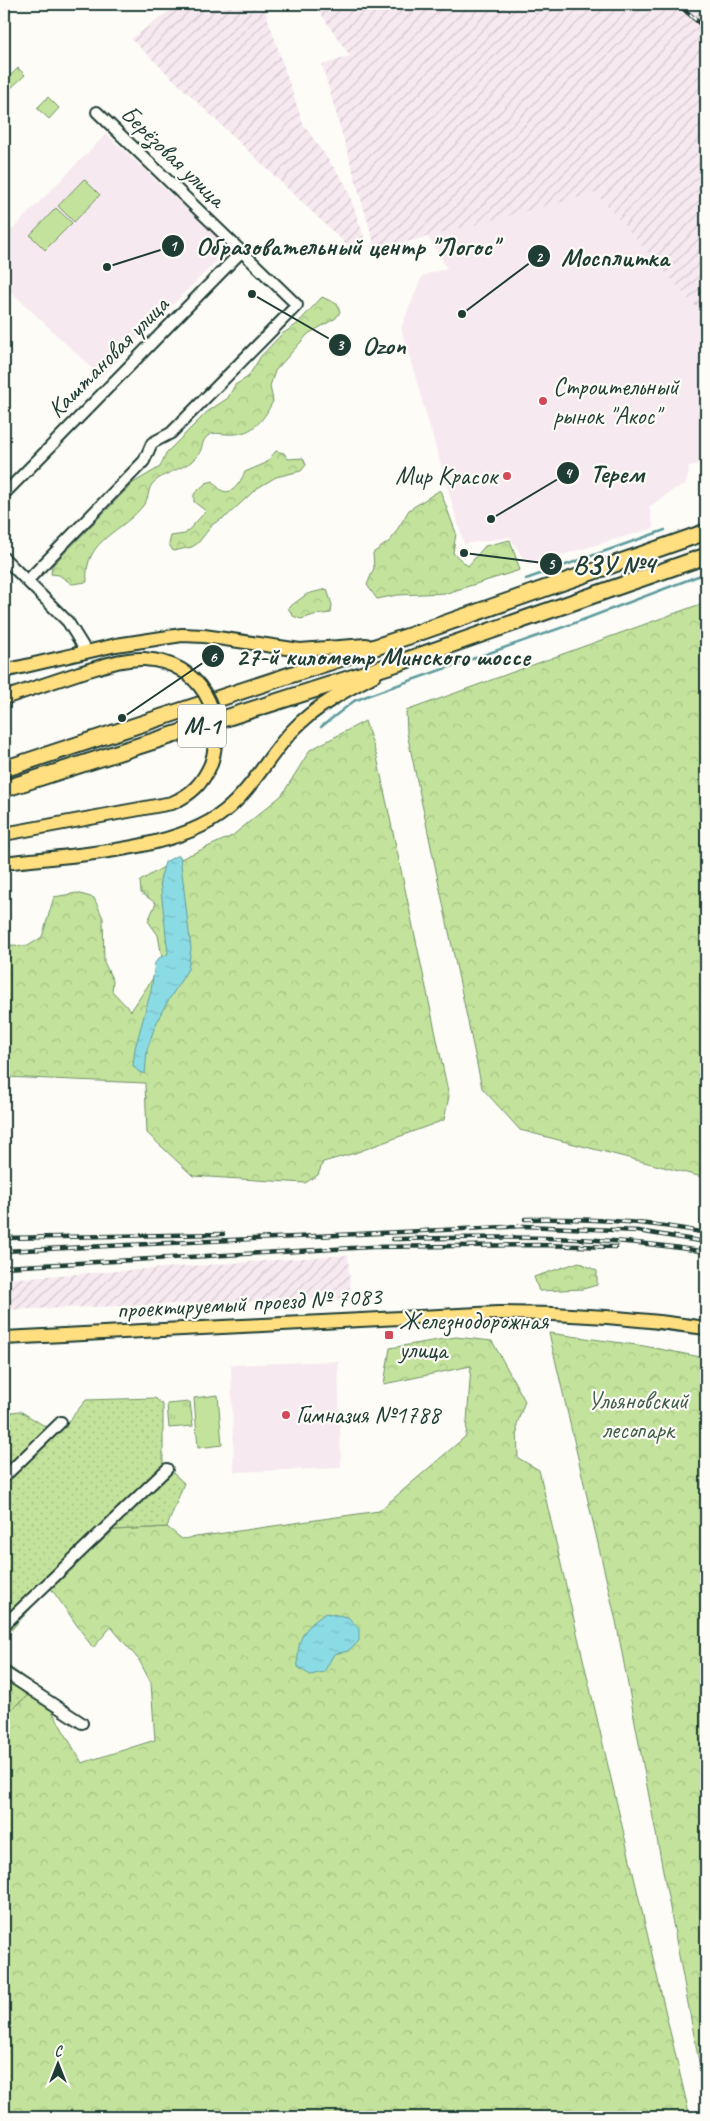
<svg xmlns="http://www.w3.org/2000/svg" width="710" height="2121" viewBox="0 0 710 2121" font-family="Caveat,sans-serif">
  <style>
    .built { fill: #f7e9f0 }
    .industrial { fill: url(#industrial-furrows) }
    .grass { fill: url(#grass-tufts); stroke: #719068 }
    .forest { fill: url(#forest-crowns); stroke: #719068 }
    .garden { fill: url(#garden-dots); stroke: #719068 }
    .pitch { fill: #c3e39c; stroke: #719068 }
    .water { fill: url(#water-ripples); stroke: #609c9e }
    .lines { fill: none; stroke-linecap: round; stroke-linejoin: round }
    .stream { stroke: #609c9e; stroke-width: 2.5 }
    .minor-casing { stroke: #1f3d34; stroke-width: 14 }
    .major-casing { stroke: #1f3d34; stroke-width: 16 }
    .highway-casing { stroke: #1f3d34; stroke-width: 19 }
    .minor { stroke: #fdfcf7; stroke-width: 10 }
    .major { stroke: #ffdf80; stroke-width: 12 }
    .highway { stroke: #ffdf80; stroke-width: 15 }
    .rail-casing { stroke: #1f3d34; stroke-width: 4.5 }
    .rail { stroke: #fdfcf7; stroke-width: 2.5; stroke-dasharray: 8; stroke-linecap: butt }
    .major-bridge-casing { stroke: #1f3d34; stroke-width: 16; stroke-linecap: butt }
    .major-bridge { stroke: #ffdf80; stroke-width: 12 }
    .poi-dot { fill: #d1495b; stroke: #fdfcf7; stroke-width: 2 }
    .labels { text-anchor: middle; dominant-baseline: central; stroke-width: 4.5; stroke-linejoin: round; paint-order: stroke }
    .shield { fill: #fdfcf7; stroke: #62766e; stroke-width: 1 }
    .shield-label { font-size: 24px; font-weight: bold; fill: #1f3d34 }
    .street-label { font-size: 25px; fill: #1f3d34; stroke: #fdfcf7 }
    .poi-label { font-size: 25px; fill: #1f3d34; stroke: #fdfcf7; text-anchor: start }
    .park-label { font-size: 25px; fill: #405e49; stroke: #fdfcf7 }
    .leader { fill: none; stroke: #1f3d34; stroke-width: 2 }
    .callout-dot { fill: #1f3d34; stroke: #fdfcf7; stroke-width: 2 }
    .mark-label { font-size: 15px; text-anchor: middle; font-weight: bold; fill: #fff }
    .callout-label { font-size: 26px; text-anchor: middle; font-weight: bold; fill: #1f3d34; stroke: #fdfcf7; stroke-width: 4.5; stroke-linejoin: round; paint-order: stroke }
  </style>
  <defs>
    <pattern id="industrial-furrows" width="10" height="10" patternUnits="userSpaceOnUse" patternTransform="scale(1.25)"><rect width="10" height="10" fill="#f7e9f0"/><path d="M-1 1l2-2M0 10L10 0M9 11l2-2" fill="none" stroke="#d3c9ce"/></pattern>
    <pattern id="grass-tufts" width="24" height="20" patternUnits="userSpaceOnUse" patternTransform="scale(1.25)"><rect width="24" height="20" fill="#c3e39c"/><path d="M3 7l-1-3M5 7V3M7 7l1-3M15 17l-1-3M17 17v-4M19 17l1-3" fill="none" stroke="#a7c487"/></pattern>
    <pattern id="forest-crowns" width="20" height="18" patternUnits="userSpaceOnUse" patternTransform="scale(1.25)"><rect width="20" height="18" fill="#c3e39c"/><path d="M2 6a3 3 0 1 1 6 0M12 15a3 3 0 1 1 6 0" fill="none" stroke="#a7c487"/></pattern>
    <pattern id="garden-dots" width="8" height="8" patternUnits="userSpaceOnUse" patternTransform="scale(1.25)"><rect width="8" height="8" fill="#c3e39c"/><path d="M2 2h.1M6 6h.1" fill="none" stroke="#a7c487" stroke-width="1.8" stroke-linecap="round"/></pattern>
    <pattern id="water-ripples" width="26" height="14" patternUnits="userSpaceOnUse" patternTransform="scale(1.25)"><rect width="26" height="14" fill="#8bdbe5"/><path d="M2 4q2-2 4 0t4 0M15 11q2-2 4 0t4 0" fill="none" stroke="#78bdc5"/></pattern>
  </defs>
  <rect width="100%" height="100%" fill="#fdfcf7"/>
  <filter id="ink" filterUnits="userSpaceOnUse"><feTurbulence type="fractalNoise" baseFrequency=".02" numOctaves="2"/><feDisplacementMap in="SourceGraphic" scale="10" xChannelSelector="R" yChannelSelector="G"/><feConvolveMatrix kernelMatrix="1 2 1 2 8 2 1 2 1" color-interpolation-filters="sRGB"/></filter>
  <g filter="url(#ink)">
    <path class="built" d="M106,134L229,248L101,377L4,285V238Z
      M596,192L706,319V461L688,467L689,472L685,485L676,488L649,507L654,528L527,565L510,537L464,544L401,328L422,276L447,268L427,236Z
      M338,1361L341,1468L234,1472L231,1365Z"/>
    <path class="industrial" d="M179,4H263L303,124L346,185L364,237L352,250L131,39Z
      M314,4H706V319L596,193L376,250L322,65L350,56Z
      M348,1255L351,1298L4,1310V1279Z"/>
    <path class="grass" d="M18,68L25,75L10,89L4,82Z
      M48,97L59,108L49,119L37,108Z
      M190,1402L193,1426L169,1428L167,1404Z"/>
    <path class="forest" d="M322,297L337,304L340,312L336,318L308,334L275,371L270,386L273,401C263,422 251,436 227,434C221,434 214,432 209,435C201,440 203,449 198,455C188,469 165,471 153,483C148,488 149,497 145,503C124,533 83,538 87,582L72,584L59,575L51,574L52,566L133,483L160,467L166,453L207,412L228,398L235,385L248,377L261,356L282,334L296,325Z
      M276,451L284,453L288,459L303,458L306,465L301,471L276,477L256,489L227,516L213,524L198,543L192,547L173,551L169,544L171,536L185,534L206,511L194,502V494L206,483L213,481C227,503 238,487 245,472L266,463Z
      M440,490L456,533L453,553L468,566L485,546L510,540L520,570L447,593L397,595L377,599L367,585L374,568L373,553L391,540L409,510Z
      M327,589L332,605L331,613L314,615L301,619L293,616L288,608L307,594Z
      M706,602V1178L520,1130L482,1088L407,733L406,711Z
      M365,721L377,757L449,1096L444,1120L355,1153L323,1162L318,1175L305,1183L193,1176L147,1133L145,1083L4,1077V964L9,959L11,945L28,946L42,937L54,897L77,893L94,898L103,918L104,962L113,981L112,991L131,1011L163,963L158,935L148,921L156,903L141,893L140,881L167,865L232,836L282,795L310,750Z
      M579,1262L597,1271V1285L583,1289L539,1291L534,1277Z
      M549,1333L644,1346L706,1358V2099L616,1621Z
      M456,1337L492,1341L525,1401L517,1424L518,1458L539,1470L690,2117H4V1715L38,1687L82,1763L155,1740L151,1683L139,1660L111,1627L93,1648L50,1587L114,1530L167,1527L182,1539L379,1511L466,1436L471,1366L384,1384L390,1348Z"/>
    <path class="garden" d="M155,1398L163,1405V1464L184,1483L167,1527L114,1530L50,1587L4,1638V1413L20,1411L58,1434L86,1400Z
      M4,1663L38,1687L4,1715Z"/>
    <path class="pitch" d="M84,179L100,195L74,222L58,206Z
      M56,208L72,223L45,250L30,235Z
      M218,1395L222,1445L198,1448L194,1398Z"/>
    <path class="water" d="M176,856H180L191,949L188,969L162,1011L154,1029L147,1050L145,1074L139,1072L133,1066L135,1048L151,991L155,963L159,958L168,954L160,880L165,862Z
      M326,1613L348,1617L359,1629V1641L348,1651L334,1654L324,1672L310,1675L298,1667C297,1638 302,1629 326,1613Z"/>
    <g class="lines">
      <path class="stream" d="M526,579L665,530
        M321,727L354,701L372,694L572,624L706,573"/>
      <defs>
        <path id="minor" d="M4,494L242,251
          M4,558L68,622L86,651
          M27,581L144,461L152,443L171,433L297,305L97,112
          M4,1477L61,1422
          M4,1625L167,1469
          M4,1672L82,1723"/>
        <path id="major" d="M4,671L116,645L182,635L204,636L300,650L366,645
          M4,698L79,673
          M4,834L172,803C192,794 202,784 211,764
          M4,863C68,855 175,852 225,811C253,788 269,755 293,730C316,706 346,690 375,675
          M4,1338L498,1313C568,1313 637,1318 706,1328"/>
        <path id="highway" d="M4,769L412,635L706,532
          M4,789L401,662L706,556"/>
      </defs>
      <use href="#minor" class="minor-casing"/>
      <use href="#major" class="major-casing"/>
      <use href="#highway" class="highway-casing"/>
      <use href="#minor" class="minor"/>
      <use href="#major" class="major"/>
      <use href="#highway" class="highway"/>
      <defs>
        <path id="rail" d="M678,4L706,29
          M525,1219C586,1218 646,1221 706,1233
          M4,1238L223,1234
          M393,1239C498,1237 602,1234 706,1252
          M4,1251L524,1226L638,1231L706,1242
          M4,1267L371,1247L538,1245L616,1247"/>
      </defs>
      <use href="#rail" class="rail-casing"/>
      <use href="#rail" class="rail"/>
      <defs>
        <path id="major-bridge" d="M79,673C100,667 122,658 144,659C201,662 227,713 211,764"/>
      </defs>
      <use href="#major-bridge" class="major-bridge-casing"/>
      <use href="#major-bridge" class="major-bridge"/>
    </g>
  </g>
  <g class="poi-dot">
    <circle cx="543" cy="401" r="5"/>
    <circle cx="507" cy="476" r="5"/>
    <rect x="384" y="1330" width="10" height="10" rx="2.5"/>
    <circle cx="286" cy="1415" r="5"/>
  </g>
  <g class="labels">
    <rect class="shield" x="178" y="704.5" width="48" height="43" rx="4"/>
    <g class="shield-label">
      <text x="202" y="726">М-1</text>
    </g>
    <g class="street-label">
      <text transform="translate(173 156) rotate(44)">Берёзовая улица</text>
      <text transform="translate(108 357) rotate(-45)">Каштановая улица</text>
      <text transform="translate(249 1303) rotate(-3)">проектируемый проезд № 7083</text>
    </g>
    <g class="poi-label">
      <text x="553" y="387">Строительный<tspan x="553" dy="29">рынок "Акос"</tspan></text>
      <text x="497" y="476" text-anchor="end">Мир Красок</text>
      <text x="399" y="1321">Железнодорожная<tspan x="399" dy="29">улица</tspan></text>
      <text x="296" y="1415">Гимназия №1788</text>
    </g>
    <g class="park-label">
      <text x="638" y="1401">Ульяновский<tspan x="638" dy="29">лесопарк</tspan></text>
    </g>
  </g>
  <path class="leader" d="M107 267L173 246M462 314L539 256M252 294L340 345M491 519L568 473M464 553L551 564M122 718L213 656"/>
  <g class="callout-dot">
    <circle cx="107" cy="267" r="5"/>
    <circle cx="462" cy="314" r="5"/>
    <circle cx="252" cy="294" r="5"/>
    <circle cx="491" cy="519" r="5"/>
    <circle cx="464" cy="553" r="5"/>
    <circle cx="122" cy="718" r="5"/>
    <circle cx="173" cy="246" r="12"/>
    <circle cx="539" cy="256" r="12"/>
    <circle cx="340" cy="345" r="12"/>
    <circle cx="568" cy="473" r="12"/>
    <circle cx="551" cy="564" r="12"/>
    <circle cx="213" cy="656" r="12"/>
  </g>
  <g class="mark-label">
    <text x="173" y="251">1</text>
    <text x="539" y="262">2</text>
    <text x="340" y="350">3</text>
    <text x="568" y="478">4</text>
    <text x="551" y="569">5</text>
    <text x="213" y="662">6</text>
  </g>
  <g class="callout-label">
    <text x="347" y="255">Образовательный центр "Логос"</text>
    <text x="615" y="266">Мосплитка</text>
    <text x="384" y="354">Ozon</text>
    <text x="617" y="482">Терем</text>
    <text x="614" y="573">ВЗУ №4</text>
    <text x="383" y="665">27-й километр Минского шоссе</text>
  </g>
  <rect width="710" height="2121" fill="none" stroke="#fdfcf7" stroke-width="20"/>
  <rect x="10" y="10" width="690" height="2101" fill="none" stroke="#1f3d34" stroke-width="2" filter="url(#ink)"/>
  <g transform="translate(58 2064)" stroke="#fdfcf7" stroke-width="4" paint-order="stroke">
  <path d="M0-4L9 19L0 12L-9 19Z" fill="#1f3d34"/>
  <text y="-8" font-size="14" font-weight="bold" text-anchor="middle" fill="#1f3d34">С</text>
  </g>
</svg>
